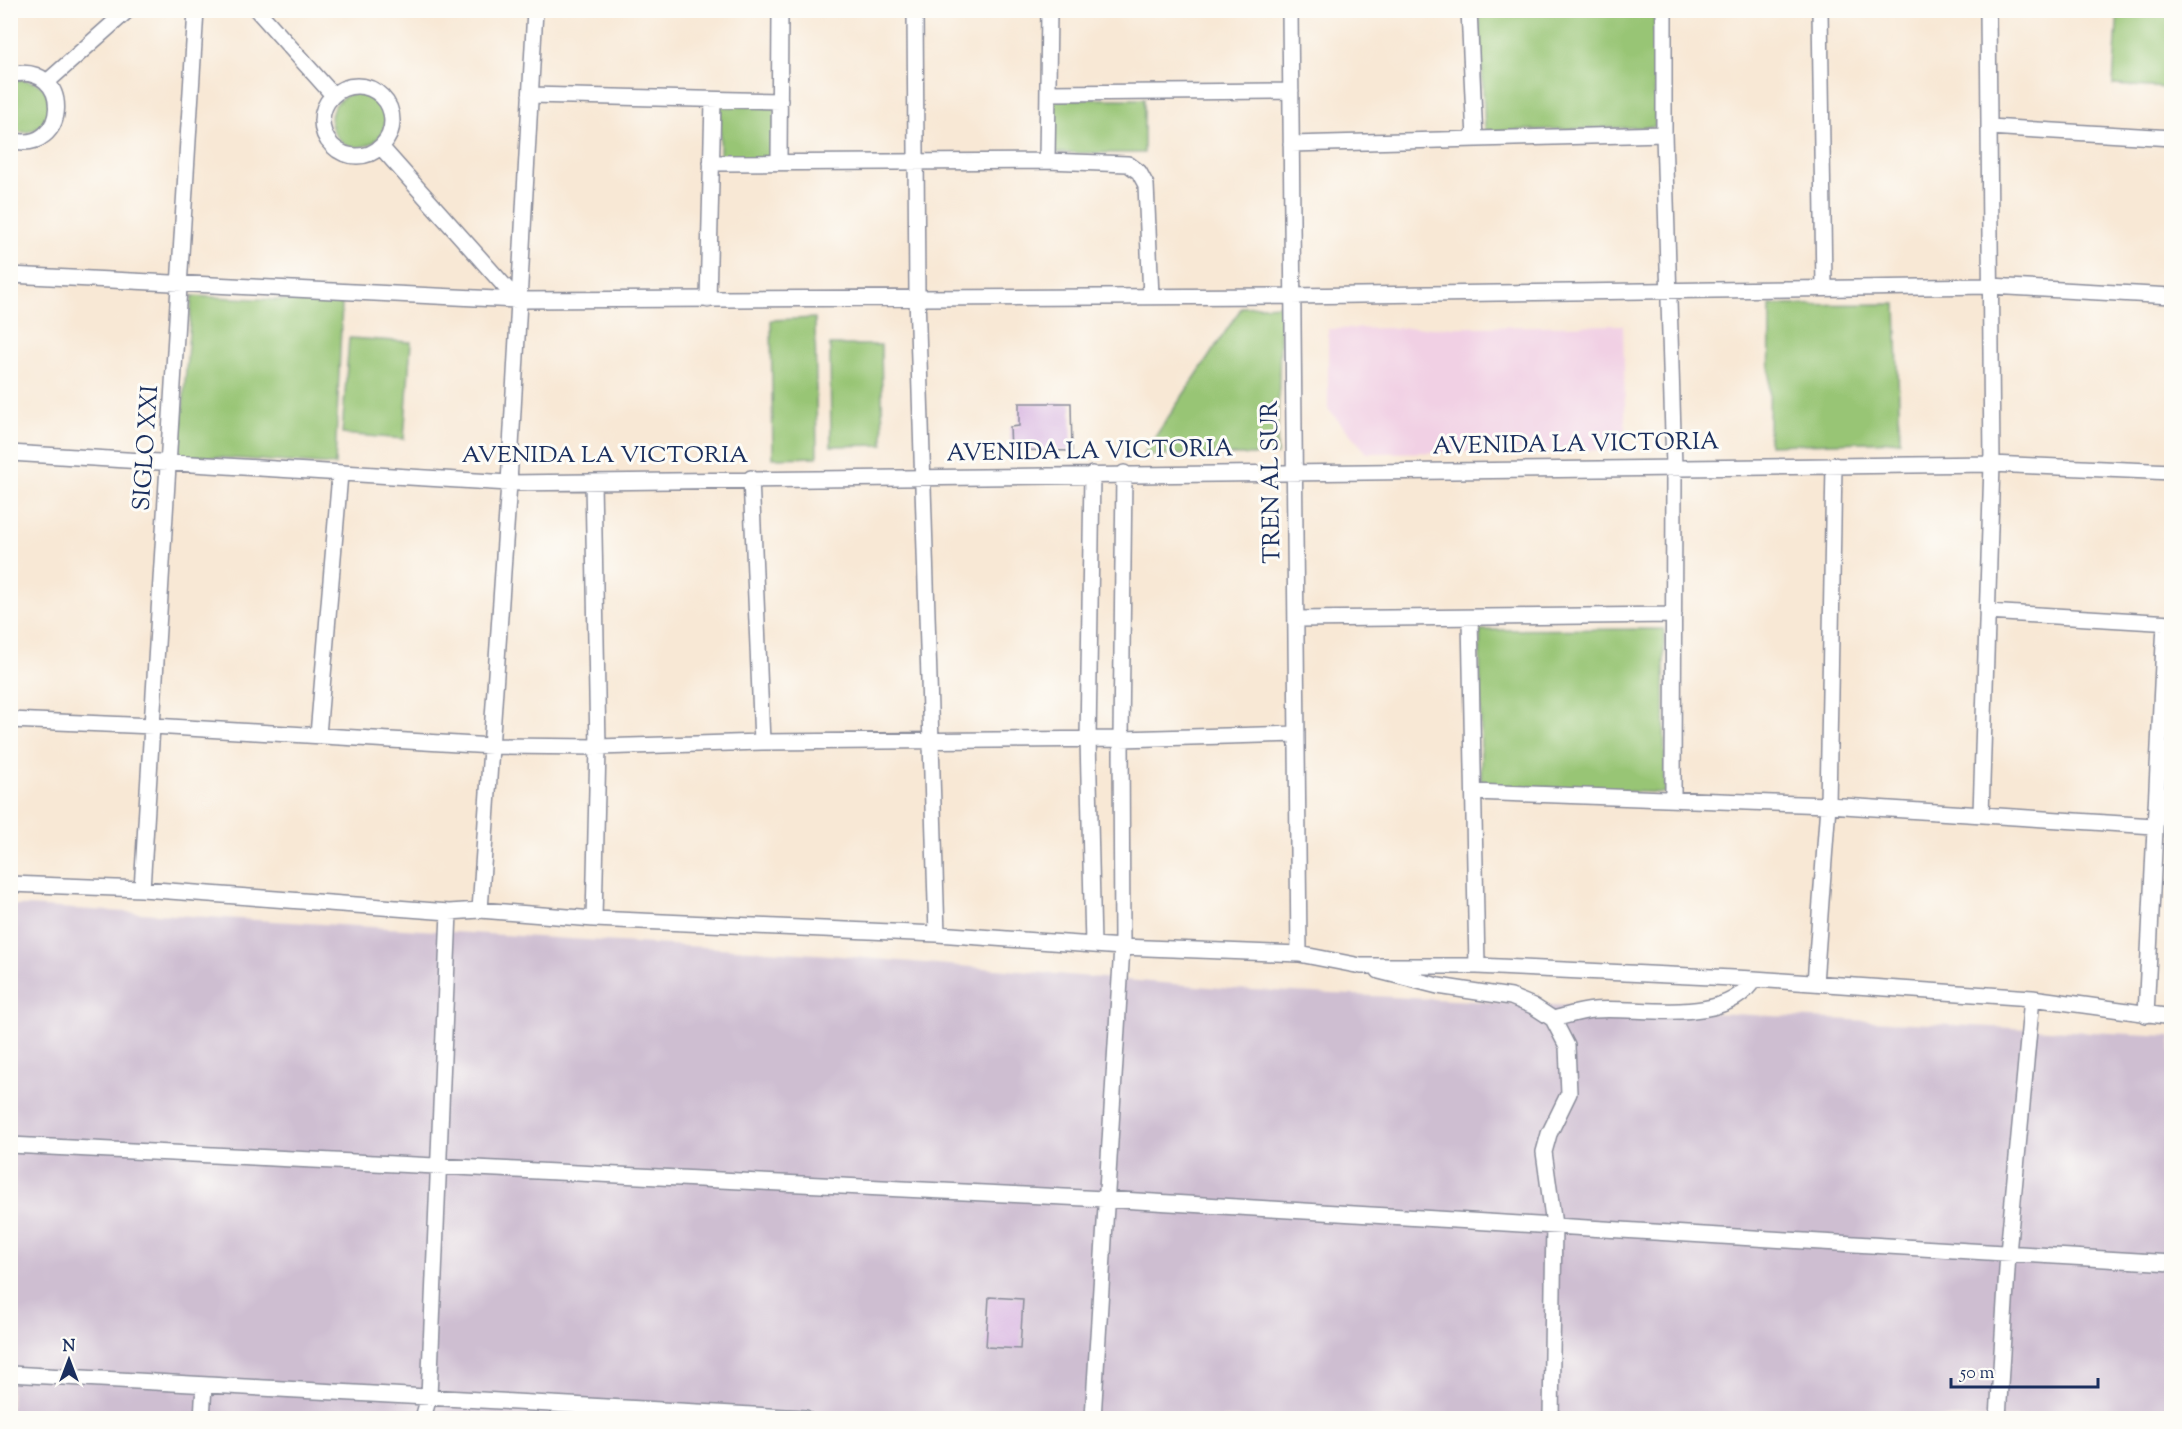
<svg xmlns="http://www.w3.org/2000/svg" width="2182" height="1429" viewBox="0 0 2182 1429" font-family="'Sorts Mill Goudy',serif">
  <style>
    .built { fill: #f1d0e4 }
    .industrial { fill: #cebed1 }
    .green { fill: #98c574; stroke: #5a7a69; stroke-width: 1.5 }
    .building { fill: #d0a6dd }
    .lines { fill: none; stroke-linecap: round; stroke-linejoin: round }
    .street-casing { stroke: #8a8c9a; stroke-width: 18 }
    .street { stroke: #fff; stroke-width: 15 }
    .labels { text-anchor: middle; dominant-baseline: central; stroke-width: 6; stroke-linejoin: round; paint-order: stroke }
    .street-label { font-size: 24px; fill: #1b2f5e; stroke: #fdfcf7 }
  </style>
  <rect width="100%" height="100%" fill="#fdfcf7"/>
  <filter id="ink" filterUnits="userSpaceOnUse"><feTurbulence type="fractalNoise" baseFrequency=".0167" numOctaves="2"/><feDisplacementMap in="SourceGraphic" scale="12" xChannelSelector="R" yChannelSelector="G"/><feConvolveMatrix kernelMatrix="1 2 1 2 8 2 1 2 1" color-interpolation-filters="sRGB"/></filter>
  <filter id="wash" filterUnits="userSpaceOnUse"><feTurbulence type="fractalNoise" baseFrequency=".008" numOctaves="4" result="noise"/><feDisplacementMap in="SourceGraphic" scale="24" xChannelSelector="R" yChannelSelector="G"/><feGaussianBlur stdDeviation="1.35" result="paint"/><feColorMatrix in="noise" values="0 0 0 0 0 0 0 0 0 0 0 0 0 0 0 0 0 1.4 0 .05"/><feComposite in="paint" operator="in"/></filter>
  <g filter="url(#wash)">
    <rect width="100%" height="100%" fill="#f8e8d5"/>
    <path class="built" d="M1623,325L1626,450L1367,453L1328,409V329Z"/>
    <path class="industrial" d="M10,905L817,954L1233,989L2171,1036V1418H11Z"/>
    <path class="green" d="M2118,10L2171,11L2168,88L2113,85Z
      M1479,11H1654L1655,127L1485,131Z
      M22,79C27,81 35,82 40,85C65,104 39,144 11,129L10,83Z
      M331 120a27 27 0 1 1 54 0a27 27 0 1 1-54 0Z
      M1053,99H1144V153H1054Z
      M774,106L775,158H720V107Z
      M192,296L342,303L335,465L179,455Z
      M1896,304L1900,441L1769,445L1770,305Z
      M1281,305L1277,455H1143L1242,307Z
      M815,318L817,457L773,458L771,320Z
      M349,338L411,342L404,439L342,434Z
      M830,345H881L883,445L831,446Z
      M1664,629L1665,793L1481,785L1480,630Z"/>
    <g id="blocks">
      <path class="building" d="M1019,403H1071L1072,451L1011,450L1010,427L1019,426Z
        M989,1297L1023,1299L1020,1349L986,1347Z"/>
    </g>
  </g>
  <g filter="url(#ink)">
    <use href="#blocks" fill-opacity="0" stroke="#8a8c9a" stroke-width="1.5"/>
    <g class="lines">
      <defs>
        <path id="street" d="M257,10L333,95
          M915,10L917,296L937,934
          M1290,10L1299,954
          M1469,10L1475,139
          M1664,10V134L1674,467L1673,799
          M1820,10L1824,287
          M10,75C74,60 70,157 10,140
          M47,82L128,10
          M322 121a35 35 0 1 1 70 0a35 35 0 1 1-70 0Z
          M1048,93L1291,91
          M530,95L780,101
          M1989,127L2172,138
          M1291,144L1664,134
          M381,147L517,300
          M1047,161L1049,10
          M779,162L780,10
          M711,163L1047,161L1128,164L1139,172L1146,185L1151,296
          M10,275L517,300L1292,296L1990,286L2172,296
          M708,300L713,101
          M10,453L509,483L1992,464L2172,472
          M1092,474L1088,739L1093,945
          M751,478L762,742
          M593,482L598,747L594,919
          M1987,612L2172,623
          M1470,618L1477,966
          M1296,619L1674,615
          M10,720L153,726L492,746L598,747L762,742L1121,739L1297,734
          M318,735L340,474
          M1474,792L1828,805L2154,826
          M1981,814L1992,464L1988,10
          M10,884L142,889L449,912L480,910L594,919L937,934L1122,947L1299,954L1361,966H1477L1754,979L2032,998L2172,1017
          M142,889L196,10
          M480,910L509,483L535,10
          M1379,971L1438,986L1511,997L1533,1006L1553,1019L1567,1046L1569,1093L1549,1134L1544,1152L1554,1225L1551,1418
          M1815,983L1828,805L1834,465
          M2146,1015L2165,623
          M1553,1019C1566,1016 1580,1011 1594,1010C1641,1006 1726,1027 1754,979
          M10,1145L1104,1199L2172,1263
          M10,1374L805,1418
          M202,1418L204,1385
          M423,1418L429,1397L449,912
          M1093,1418L1122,947L1121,739L1124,473
          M1998,1418L2008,1253L2032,998"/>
      </defs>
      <use href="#street" class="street-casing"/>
      <use href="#street" class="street"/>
    </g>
  </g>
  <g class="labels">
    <g class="street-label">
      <text transform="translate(1576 445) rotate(-1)">AVENIDA LA VICTORIA</text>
      <text transform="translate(147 448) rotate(-86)">SIGLO XXI</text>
      <text transform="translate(1090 452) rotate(-1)">AVENIDA LA VICTORIA</text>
      <text x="605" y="456">AVENIDA LA VICTORIA</text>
      <text transform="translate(1272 482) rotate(-91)">TREN AL SUR</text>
    </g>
  </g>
  <rect width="2182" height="1429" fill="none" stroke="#fdfcf7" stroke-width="36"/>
  <g transform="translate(69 1360)" stroke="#fdfcf7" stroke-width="4.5" paint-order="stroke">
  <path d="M0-4.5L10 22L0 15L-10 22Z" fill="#1b2f5e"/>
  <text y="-9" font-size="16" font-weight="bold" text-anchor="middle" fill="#1b2f5e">N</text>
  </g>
  <path d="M1951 1378v9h147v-9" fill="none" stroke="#1b2f5e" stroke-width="3"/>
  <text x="1960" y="1378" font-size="18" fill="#1b2f5e" stroke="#fdfcf7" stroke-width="4.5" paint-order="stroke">50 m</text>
</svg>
